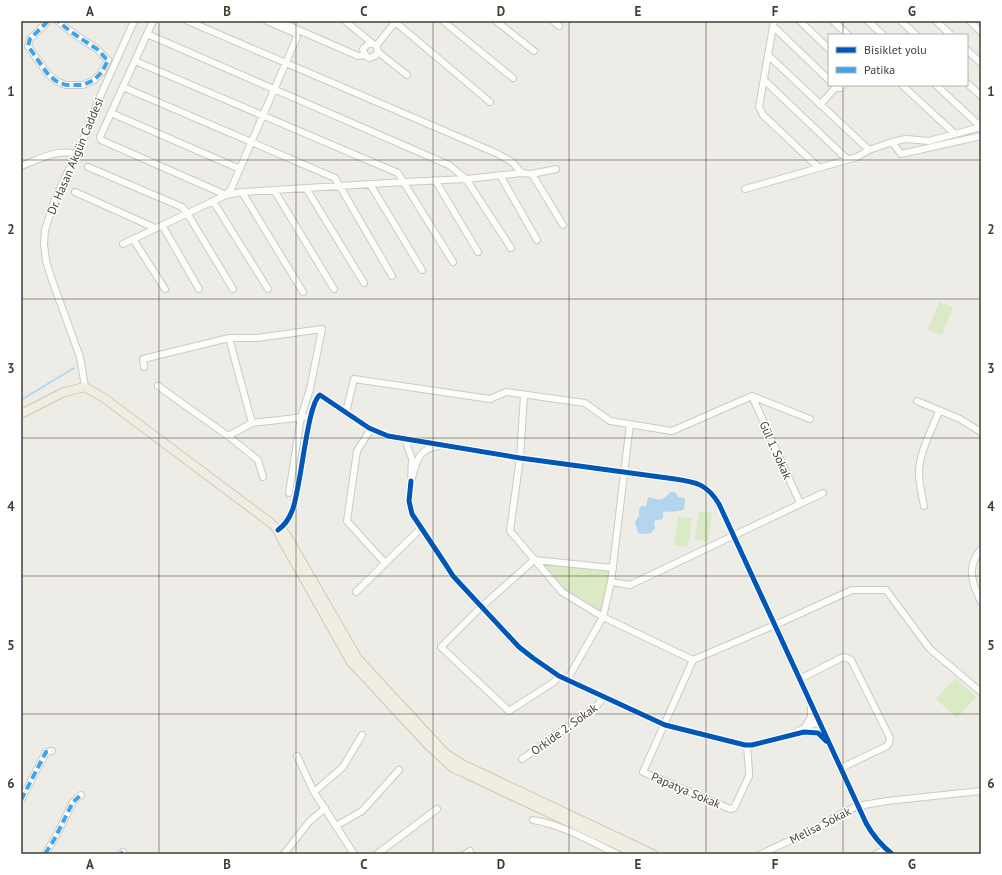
<svg xmlns="http://www.w3.org/2000/svg" width="1002" height="875" viewBox="0 0 1002 875" font-family="'PT Sans',sans-serif">
  <style>
    .green { fill: #daeac4 }
    .water { fill: #b4d5ee }
    .lines { fill: none; stroke-linecap: round; stroke-linejoin: round }
    .stream { stroke: #b4d5ee; stroke-width: 1.5 }
    .minor-casing { stroke: #cccac4; stroke-width: 8 }
    .major-casing { stroke: #d1c9b2; stroke-width: 10 }
    .minor { stroke: #fcfcfb; stroke-width: 6 }
    .major { stroke: #f0ede2; stroke-width: 8 }
    .quiet { stroke: #3fa4eb; stroke-width: 4; stroke-dasharray: 8 4; stroke-linecap: butt }
    .cycleway-casing { stroke: #fff; stroke-width: 8 }
    .cycleway { stroke: #0057b8; stroke-width: 5 }
    .grid { fill: none; stroke: #443e33; stroke-width: 1; stroke-opacity: 0.55 }
    .labels { text-anchor: middle; dominant-baseline: central; stroke-width: 3; stroke-linejoin: round; paint-order: stroke }
    .street-label { font-size: 12px; fill: #443e33; stroke: #fff }
    .neatline { fill: none; stroke: #443e33; stroke-width: 1.5 }
    .grid-label { font-size: 13px; text-anchor: middle; font-weight: bold; fill: #443e33 }
  </style>
  <rect width="100%" height="100%" fill="#eeece6"/>
  <path class="green" d="M939,302L953,307L942,335L928,330Z
    M699,511L712,513L708,541L695,539Z
    M678,517L692,519L688,547L674,545Z
    M534,560L613,568L603,617L562,592Z
    M955,678L976,697L957,718L936,699Z"/>
  <path class="water" d="M670,492H675L678,497L685,498L684,509C677,513 670,511 663,512V519L654,521L655,528L651,533L644,534L638,533L635,522L639,516V510L641,506H646L648,497C660,500 662,502 670,492Z"/>
  <g class="lines">
    <path class="stream" d="M21,400L74,368"/>
    <defs>
      <path id="minor" d="M48,21L30,39L28,46L47,73L56,81L66,85H83L94,80L102,72L108,60C103,57 101,52 97,49C83,40 70,32 58,21
        M153,21L100,137L101,140L226,195L231,189L297,37L295,33L267,21
        M188,21L496,153L512,162L522,173
        M278,21L358,56L365,55
        M345,21L372,43
        M394,21L490,102
        M443,21L513,78
        M496,21L534,51
        M553,21L559,26
        M774,21L759,107L763,115L818,167
        M800,21L829,49
        M833,21L848,35
        M868,21L883,35
        M901,21L916,35
        M936,21L951,35
        M970,21L981,32
        M773,26L829,80
        M147,34L449,165L466,179L511,248
        M376,46L396,21
        M967,50L981,63
        M378,52L375,56L369,58L365,55L363,49L368,44H374L377,47L378,52L407,75
        M769,56L869,150
        M135,61L398,173L453,262
        M765,81L847,159
        M967,83L981,96
        M834,85L836,87L841,88L843,85
        M902,85L955,134
        M936,85L981,127
        M123,87L335,178L392,276
        M820,105L836,87
        M111,113L240,169
        M892,142L901,154L981,136
        M21,166C38,160 58,148 76,154
        M88,167L182,207L187,213L233,289
        M532,174L563,225
        M500,175L537,240
        M435,180L478,252
        M370,184L422,270
        M306,188L364,283
        M745,189L857,157L869,150L892,142L906,139L929,141L981,127
        M274,190L334,289
        M75,192L155,228
        M242,192L303,292
        M213,201L268,289
        M162,225L199,289
        M133,239L165,289
        M123,244L226,195L242,192L404,182L466,179L522,173L532,174L556,169
        M229,338L252,423
        M144,367L143,359L229,338H257L322,329L310,389L301,417L289,493
        M158,386L228,436L252,423L305,417
        M85,387L80,357L52,280L46,261L44,244L45,230L55,199L86,133L99,99L134,21
        M524,395L520,458L510,531L562,592L603,617L693,660L775,625L852,590H886L930,649L981,692
        M752,396L800,503
        M917,401L960,419L981,432
        M346,412L354,379L490,399L506,392L585,403L610,421L672,431L752,396L810,419
        M371,429L357,451L347,521L385,563
        M228,436L258,460L263,477
        M406,439L407,445L412,459L411,481C417,463 416,450 438,446
        M411,481L409,501L412,514L446,565L453,576L519,647L533,658L559,676L665,725L745,745H752L804,732L818,733L826,741
        M924,506C922,495 919,484 919,473C919,452 932,430 939,411
        M278,530C285,525 289,519 292,511C301,490 307,403 320,395L369,428L388,436L520,458L675,479C696,482 707,484 719,504L866,823C873,836 881,845 892,854
        M981,549C966,567 972,583 981,602
        M611,582L630,585L823,493
        M356,592L421,528
        M693,660L643,772L730,809L734,808L749,776V772L747,745
        M559,676L554,682L509,711L441,647L479,609L534,560L613,568
        M800,679L841,658L845,657L851,660L890,738L889,743L887,746L841,768
        M567,680L603,617L611,582L630,424
        M805,727L811,717V708
        M798,731L815,723L820,724L822,727
        M297,756L314,792L354,854
        M522,759L596,707L603,697
        M314,792L343,767L362,735
        M21,800L46,752L52,751
        M533,820C563,825 590,841 617,854
        M336,826L362,811L399,770
        M45,854L55,838L73,802L81,795
        M121,854L123,852
        M284,854L309,822L325,808
        M377,854L437,809
        M465,854L470,851
        M761,854L821,826L846,811L858,806L887,801L981,791
        M876,854L885,849"/>
      <path id="major" d="M21,414L64,392L85,387L104,398L271,523L278,530L280,536L351,662L428,745L453,768L462,772L636,854
        M278,530L283,531L287,536L358,659L445,753L462,764L653,854"/>
    </defs>
    <use href="#minor" class="minor-casing"/>
    <use href="#major" class="major-casing"/>
    <use href="#minor" class="minor"/>
    <use href="#major" class="major"/>
    <path class="quiet" d="M48,21L30,39L28,46L47,73L56,81L66,85H83L94,80L102,72L108,60C103,57 101,52 97,49C83,40 70,32 58,21
      M21,800L46,752L52,751
      M45,854L55,838L73,802L81,795
      M121,854L123,852"/>
    <defs>
      <path id="cycleway" d="M411,481L409,501L412,514L446,565L453,576L519,647L533,658L559,676L665,725L745,745H752L804,732L818,733L826,741
        M278,530C285,525 289,519 292,511C301,490 307,403 320,395L369,428L388,436L520,458L675,479C696,482 707,484 719,504L866,823C873,836 881,845 892,854"/>
    </defs>
    <use href="#cycleway" class="cycleway-casing"/>
    <use href="#cycleway" class="cycleway"/>
  </g>
  <path class="grid" d="M159,21V854M296,21V854M433,21V854M569,21V854M706,21V854M843,21V35M843,85V854M21,160H981M21,299H981M21,438H981M21,576H981M21,714H981"/>
  <g class="labels">
    <g class="street-label">
      <text transform="translate(75 156) rotate(-67)">Dr. Hasan Akgün Caddesi</text>
      <text transform="translate(776 450) rotate(66)">Gül 1. Sokak</text>
      <text transform="translate(564 729) rotate(-36)">Orkide 2. Sokak</text>
      <text transform="translate(686 790) rotate(23)">Papatya Sokak</text>
      <text transform="translate(820 825) rotate(-27)">Melisa Sokak</text>
    </g>
  </g>
  <rect width="1002" height="875" fill="none" stroke="#ffffff" stroke-width="44"/>
  <rect x="828" y="34" width="140" height="52" fill="#ffffff" stroke="#b4b2ad"/>
  <rect x="836" y="47" width="20" height="6" fill="#0057b8" stroke="#b4b2ad"/>
  <text x="864" y="54" font-size="12" fill="#443e33">Bisiklet yolu</text>
  <rect x="836" y="67" width="20" height="6" fill="#3fa4eb" stroke="#b4b2ad"/>
  <text x="864" y="74" font-size="12" fill="#443e33">Patika</text>
  <rect x="22" y="22" width="958" height="831" class="neatline"/>
  <g class="grid-label">
    <text x="90" y="16">A</text>
    <text x="227" y="16">B</text>
    <text x="364" y="16">C</text>
    <text x="501" y="16">D</text>
    <text x="638" y="16">E</text>
    <text x="775" y="16">F</text>
    <text x="912" y="16">G</text>
    <text x="11" y="96">1</text>
    <text x="991" y="96">1</text>
    <text x="11" y="234">2</text>
    <text x="991" y="234">2</text>
    <text x="11" y="373">3</text>
    <text x="991" y="373">3</text>
    <text x="11" y="511">4</text>
    <text x="991" y="511">4</text>
    <text x="11" y="650">5</text>
    <text x="991" y="650">5</text>
    <text x="11" y="788">6</text>
    <text x="991" y="788">6</text>
    <text x="90" y="869">A</text>
    <text x="227" y="869">B</text>
    <text x="364" y="869">C</text>
    <text x="501" y="869">D</text>
    <text x="638" y="869">E</text>
    <text x="775" y="869">F</text>
    <text x="912" y="869">G</text>
  </g>
</svg>
